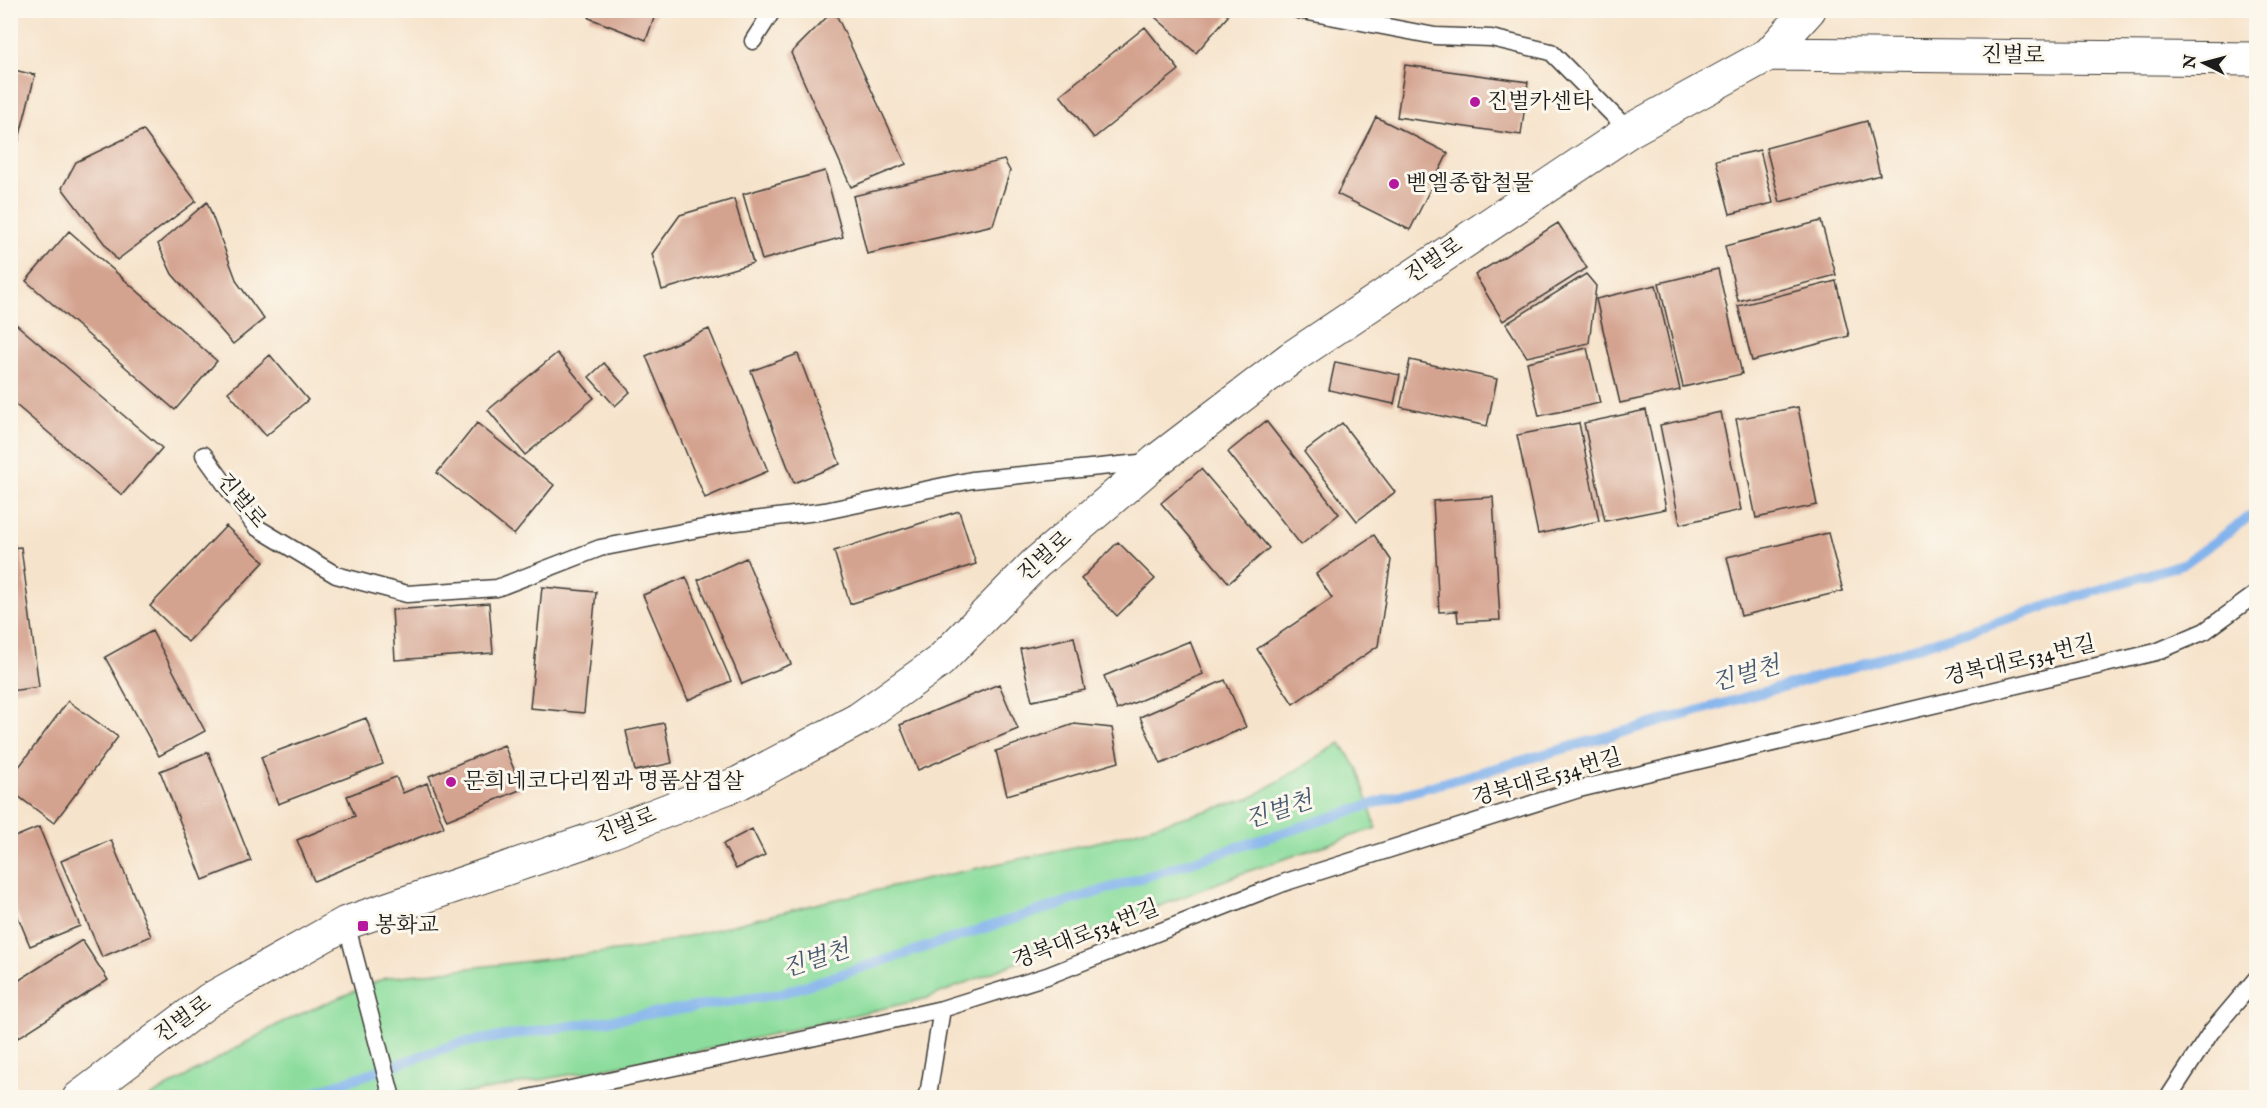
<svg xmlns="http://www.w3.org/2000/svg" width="2267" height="1108" viewBox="0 0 2267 1108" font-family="'IM FELL English','Noto Serif KR',serif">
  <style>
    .green { fill: #8cdd9d; stroke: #547c5c; stroke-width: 1.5 }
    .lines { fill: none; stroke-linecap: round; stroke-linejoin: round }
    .stream { stroke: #81b2ec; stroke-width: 10 }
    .building { fill: #d4a38f }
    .service-casing { stroke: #3d3a36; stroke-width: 19 }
    .minor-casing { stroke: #3d3a36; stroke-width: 35 }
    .service { stroke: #fff; stroke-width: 16 }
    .minor { stroke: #fff; stroke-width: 33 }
    .poi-dot { fill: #b5179e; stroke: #fbf7ec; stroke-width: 2 }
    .labels { text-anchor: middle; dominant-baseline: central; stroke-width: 6; stroke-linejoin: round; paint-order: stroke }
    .street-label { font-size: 22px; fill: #1c1c1c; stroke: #fbf7ec }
    .poi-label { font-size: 22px; fill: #1c1c1c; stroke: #fbf7ec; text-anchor: start }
    .water-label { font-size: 24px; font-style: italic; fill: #44586f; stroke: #fbf7ec }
  </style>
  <rect width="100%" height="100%" fill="#fbf7ec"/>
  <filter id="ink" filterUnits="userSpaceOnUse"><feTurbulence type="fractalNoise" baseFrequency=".0167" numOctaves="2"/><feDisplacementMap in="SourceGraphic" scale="12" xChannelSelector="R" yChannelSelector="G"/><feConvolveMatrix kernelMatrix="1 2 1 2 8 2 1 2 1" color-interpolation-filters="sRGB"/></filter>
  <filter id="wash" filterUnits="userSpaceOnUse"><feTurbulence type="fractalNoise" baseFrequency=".008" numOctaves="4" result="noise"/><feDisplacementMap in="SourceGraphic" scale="24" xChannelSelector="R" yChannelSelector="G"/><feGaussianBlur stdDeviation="1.35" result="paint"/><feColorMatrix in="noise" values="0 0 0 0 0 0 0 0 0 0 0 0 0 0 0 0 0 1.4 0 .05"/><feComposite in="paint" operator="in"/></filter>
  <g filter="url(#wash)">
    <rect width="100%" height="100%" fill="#f6e3cb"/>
    <path class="green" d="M1340,743L1358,769L1376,828L1243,873L928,998L695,1052L447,1097L148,1098L282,1022L385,978L641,948L828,901L1101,841L1251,798Z"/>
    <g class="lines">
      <path class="stream" d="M297,1098L460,1043L779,994L1407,793L1853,667L2185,563L2256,512"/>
    </g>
    <g id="blocks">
      <path class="building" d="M592,10H657L646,40L589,18Z
        M834,10L906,164L851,187L791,53Z
        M1147,10H1222L1228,16L1196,53Z
        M1145,27L1179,70L1094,138L1060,95Z
        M1405,65L1528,82L1521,135L1397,117Z
        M10,69L35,75L11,171H10Z
        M1376,117L1448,153L1410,230L1337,194Z
        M1867,121L1880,175L1780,202L1766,148Z
        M143,130L196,201L117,260L62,188L76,162Z
        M1760,150L1773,203L1730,214L1716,160Z
        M1004,160L1010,171L993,225L867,254L853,196Z
        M825,171L843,237L762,260L743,194Z
        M734,199L753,263L662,290L652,254L680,215Z
        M207,202L237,282L264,319L233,344L172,274L158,244Z
        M1821,221L1836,275L1738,301L1725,246Z
        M1558,223L1587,268L1503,321L1475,275Z
        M69,231L217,361L175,410L26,281Z
        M1718,269L1742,374L1683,387L1659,283Z
        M1586,274L1596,286L1589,343L1527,357L1506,324Z
        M1836,281L1849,336L1752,361L1738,306Z
        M1656,285L1680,390L1620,403L1596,299Z
        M10,319L162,448L122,495L10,400Z
        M709,329L768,471L705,498L646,356Z
        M1587,348L1600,403L1539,416L1527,362Z
        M557,353L594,398L525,455L488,410Z
        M798,354L840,464L794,483L751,371Z
        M270,355L308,400L266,436L228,392Z
        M1410,360L1497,379L1487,426L1400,407Z
        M1335,362L1400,375L1394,404L1329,390Z
        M604,363L630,392L615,406L589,377Z
        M1798,407L1817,505L1756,518L1736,419Z
        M1646,410L1666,509L1605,521L1584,423Z
        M1721,412L1741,510L1680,524L1660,425Z
        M1266,421L1339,514L1301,545L1228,452Z
        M477,423L554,485L514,535L437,473Z
        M1342,423L1395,492L1357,521L1304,452Z
        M1579,423L1599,521L1538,534L1517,435Z
        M1201,469L1269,548L1229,583L1161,503Z
        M1493,497L1500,620L1458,622L1457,611L1439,612L1433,501Z
        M959,511L976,564L850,604L834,551Z
        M226,526L264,562L188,642L150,606Z
        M1828,533L1843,591L1741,616L1727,557Z
        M1374,535L1391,560L1378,646L1293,704L1257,649L1332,598L1316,574Z
        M1118,542L1155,579L1117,616L1081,579Z
        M21,547L39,687L10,691V548Z
        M746,558L791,664L742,684L698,580Z
        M686,577L731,681L688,700L643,595Z
        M542,587L596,592L584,713L530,708Z
        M489,603L493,653L395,660L392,610Z
        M152,631L205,731L159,756L105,657Z
        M1074,637L1085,690L1032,701L1020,649Z
        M1190,641L1203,674L1117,710L1104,676Z
        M1225,680L1246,727L1161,764L1140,717Z
        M999,684L1018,729L918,770L900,725Z
        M68,701L118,737L54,823L10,790V779Z
        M366,718L383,764L278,804L261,757Z
        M664,723L672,763L635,771L626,731Z
        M1074,724L1112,728L1119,762L1007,795L996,751Z
        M504,745L522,789L447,820L429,776Z
        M208,752L251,861L203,880L160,771Z
        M396,777L403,793L427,783L444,827L314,881L297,840L355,816L347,796Z
        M39,827L80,926L30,946L10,897V839Z
        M752,829L765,855L736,869L723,844Z
        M111,840L151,936L102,957L61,861Z
        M82,940L108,980L10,1043V986Z
        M617,1092L627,1098H584V1096Z"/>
    </g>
  </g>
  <g filter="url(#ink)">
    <use href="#blocks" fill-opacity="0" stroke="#3d3a36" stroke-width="1.5"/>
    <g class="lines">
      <defs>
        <path id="service" d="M1298,10L1435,36L1491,38L1551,52L1629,131
          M753,41L773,10
          M204,455L256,527L336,575L407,594L497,588L600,548L729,523L825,511L972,480L1149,462
          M346,923L392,1098
          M528,1098L793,1042L942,1009
          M925,1098L929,1089L942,1009L1047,976L1286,882L1579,789L2156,652L2205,631L2256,594
          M2168,1098L2211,1032L2256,979"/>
        <path id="minor" d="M1769,54L2256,59
          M79,1098L209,1000L346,923L590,840L739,783L859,719L940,661L1035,564L1156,461L1291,358L1629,131L1769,54L1809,10"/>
      </defs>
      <use href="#service" class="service-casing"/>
      <use href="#minor" class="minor-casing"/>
      <use href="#service" class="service"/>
      <use href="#minor" class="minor"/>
    </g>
  </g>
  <g class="poi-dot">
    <circle cx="1475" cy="102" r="6"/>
    <circle cx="1394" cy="184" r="6"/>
    <circle cx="451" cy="782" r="6"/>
    <rect x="357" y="920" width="12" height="12" rx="3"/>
  </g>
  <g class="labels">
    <g class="street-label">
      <text transform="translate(2013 56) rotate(1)">진벌로</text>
      <text transform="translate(1434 261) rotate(-34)">진벌로</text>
      <text transform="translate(241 501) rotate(50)">진벌로</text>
      <text transform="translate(1045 557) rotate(-42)">진벌로</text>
      <text transform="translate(2020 661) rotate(-13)">경복대로534번길</text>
      <text transform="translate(1547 778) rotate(-16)">경복대로534번길</text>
      <text transform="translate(626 826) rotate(-21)">진벌로</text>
      <text transform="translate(1086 935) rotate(-21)">경복대로534번길</text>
      <text transform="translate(183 1020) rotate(-36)">진벌로</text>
    </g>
    <g class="poi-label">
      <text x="1487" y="102">진벌카센타</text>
      <text x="1406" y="184">벧엘종합철물</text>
      <text x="463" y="782">문희네코다리찜과 명품삼겹살</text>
      <text x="375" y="926">봉화교</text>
    </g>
    <g class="water-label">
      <text transform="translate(1746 675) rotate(-16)">진벌천</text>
      <text transform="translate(1279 811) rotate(-18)">진벌천</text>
      <text transform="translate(816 960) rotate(-18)">진벌천</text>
    </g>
  </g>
  <rect width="2267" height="1108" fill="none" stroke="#fbf7ec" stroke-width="36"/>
  <g transform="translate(2204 63) rotate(276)" stroke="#fbf7ec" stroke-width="4.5" paint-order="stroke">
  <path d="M0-4.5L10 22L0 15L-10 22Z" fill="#1c1c1c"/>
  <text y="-9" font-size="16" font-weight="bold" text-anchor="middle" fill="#1c1c1c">N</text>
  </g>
</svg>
